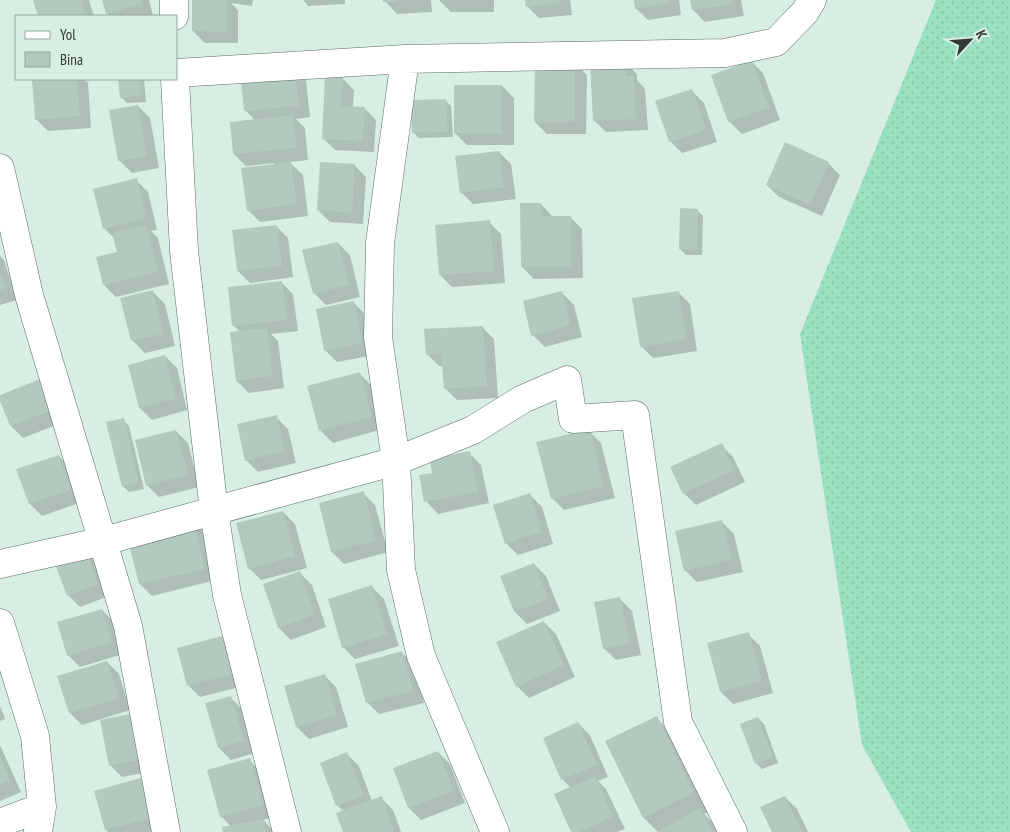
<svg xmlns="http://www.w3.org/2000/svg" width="1010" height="832" viewBox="0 0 1010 832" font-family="'PT Sans Narrow',sans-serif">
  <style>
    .grass { fill: url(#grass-dots) }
    .shadow { fill: #0003 }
    .building { fill: #b3c9bd }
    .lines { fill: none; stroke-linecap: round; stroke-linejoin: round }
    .minor-casing { stroke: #596d63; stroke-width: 29 }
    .minor { stroke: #fff; stroke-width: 28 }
  </style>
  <defs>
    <pattern id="grass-dots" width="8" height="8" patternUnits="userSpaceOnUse" patternTransform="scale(1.25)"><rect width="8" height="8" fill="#99e1c0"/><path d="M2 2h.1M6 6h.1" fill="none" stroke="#84c2a6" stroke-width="1.8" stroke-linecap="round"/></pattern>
  </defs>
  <rect width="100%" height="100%" fill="#d8eee3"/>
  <path class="grass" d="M936,0H1010V832H911L862,745L800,334Z"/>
  <path class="shadow" d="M34,0H89L94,16H39Z
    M104,0H149L153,16H110L107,13Z
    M193,0H253L252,6L231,3L238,10V43H205L193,31Z
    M303,0H345V4L308,6Z
    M384,0H431L432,12L397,14Z
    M439,0H494V12H451Z
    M526,0H570L572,15L539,18L527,6Z
    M635,0H679L681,15L648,20L636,8Z
    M692,0H741L744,16L705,22L693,10Z
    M751,61L763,73L780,120L742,134L730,122L713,75Z
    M625,62L637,74V80L645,89L648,130L606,132L594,120Z
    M575,63L587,75L586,134H547L535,122Z
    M294,68L306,80L310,117L296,119L305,128L308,160L289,162L303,175L308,216L260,222L248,210L275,165V163L246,166L234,154L255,120L245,110Z
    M342,78L354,90L353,108H364L376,120L374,152L335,150L323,138Z
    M33,79H83L88,83L91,128L48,131L36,119Z
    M120,79H144L146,102L127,103L121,97Z
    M502,86L514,98V145H467L455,133Z
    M692,91L704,103L717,142L682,153L670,141Z
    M445,100L451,106L453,137L419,138L413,132Z
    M138,106L150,118L159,168L132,173L120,161L111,111Z
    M499,152L511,164L516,199L473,204L461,192Z
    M828,163L840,175L822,216L779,197L767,185Z
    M354,165L366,177L363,224L330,222L318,210Z
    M136,180L148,192L157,230L151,231L158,238L169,284L116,297L104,285L118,253L115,239L104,228Z
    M541,204L553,217H570L582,229L583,278L534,279L522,267Z
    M697,210L703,216L702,255H686L680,249Z
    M489,222L501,234L505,283L452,287L440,275Z
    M276,226L288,238L293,277L250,283L238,271Z
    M338,243L350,255L360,297L326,305L314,293Z
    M0,256L4,260L17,300L0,305Z
    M281,282L293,294L298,331L271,334L278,341L284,388L249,393L237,381L241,332L233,325Z
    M153,292L165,304L175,346L145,353L133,341L122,299Z
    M678,292L690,304L697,351L653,358L641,346Z
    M562,293L574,305L582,337L545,347L533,335Z
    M354,303L366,315L374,355L337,362L325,350Z
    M482,327L494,339L498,398L457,400L445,388L443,366H439L427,354Z
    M165,356L177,368L187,410L152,420L140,408Z
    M360,374L372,386L383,429L333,443L321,431L309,387Z
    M43,380L66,421L23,438L11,426L0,396Z
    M276,417L288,429L296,463L258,472L246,460Z
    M123,420L129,426L144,489L129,492L123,486Z
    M176,431L188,443L199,487L159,497L147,485Z
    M589,431L601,443L615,498L564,510L552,498Z
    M721,445L733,457L745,482L696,505L684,493Z
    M469,453L481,465L489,503L438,514L426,501L434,474Z
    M59,456L71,468L82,502L42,516L30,504Z
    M363,493L375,505L388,552L344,564L332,552Z
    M530,495L542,507L553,544L518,555L506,543Z
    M283,512L295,524L307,568L261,580L249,568Z
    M193,522L205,534L216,580L152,596L140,584Z
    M722,522L734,534L743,572L697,582L685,570Z
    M85,551L97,563L109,596L80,607L68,595Z
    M534,564L546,576L560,611L527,624L515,612L501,577Z
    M300,573L312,585L326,627L291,640L279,628Z
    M372,587L384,599L399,646L355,659L343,647Z
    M620,599L632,611L641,655L616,660L604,648Z
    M102,610L114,622L123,654L80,667L68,655Z
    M544,622L556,634L575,677L529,698L517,686Z
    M748,634L760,646L773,693L733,704L721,692L708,644Z
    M222,638L234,650L243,686L200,697L188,685Z
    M401,652L414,664L424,703L379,714L367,702Z
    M107,662L119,674L130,710L82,725L70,713Z
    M324,675L336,687L348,727L309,739L297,727L285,687Z
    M230,697L242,709L255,753L231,760L219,748Z
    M0,706L5,719L0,721Z
    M656,718L674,735L711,811L704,814L712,822L717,832H658L644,818Z
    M758,718L764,724L778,763L762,769L756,763Z
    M102,721L155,771L122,777L110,765Z
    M578,723L590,735L608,777L598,781L606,789L625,829L617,832H572L571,788L563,780L545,738Z
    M0,745L21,792L0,801Z
    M438,752L450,764L465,803L421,820L409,808L395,768Z
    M347,754L359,766L372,801L381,798L393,810L401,832H344L343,811L338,806L322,763Z
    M249,760L261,772L274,817L263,820L275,832H224L231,827L221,816Z
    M141,779L153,791L154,832H108L106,830Z
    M785,797L797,809L808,832H773Z"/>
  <path class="building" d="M33,0H81L86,16H38Z
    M102,0H141L142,4L106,14Z
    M192,0H227V32L192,31Z
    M383,0H398V2H383Z
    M525,0H560L561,3L526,7Z
    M634,0H669L670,3L635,9Z
    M690,0H732V4L692,10Z
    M625,60L626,76H634L636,119L593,121L590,62Z
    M752,60L769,108L728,122L711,75Z
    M535,61L575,62V122H534Z
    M294,67L299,106L244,111L240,72Z
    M325,76L343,77L341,106L365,107L363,141L322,139Z
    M32,79H77L80,116L35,120Z
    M118,79H139L141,96L120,98Z
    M454,85H502V134L454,133Z
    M692,89L706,130L669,142L655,101Z
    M446,99L448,132L412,133L411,100Z
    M138,105L147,157L118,161L109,110Z
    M293,115L297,148L233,154L230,122Z
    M785,142L829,162L810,205L766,185Z
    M499,151L504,187L460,193L455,156Z
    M291,162L297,204L247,211L241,168Z
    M320,162L355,164L352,213L317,210Z
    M137,178L146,218L103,229L93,189Z
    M520,203H541L542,216H571V267H521Z
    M680,208L698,209L697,250L679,249Z
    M490,220L494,271L439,275L435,225Z
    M146,225L158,272L103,285L96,257L117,252L112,233Z
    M277,225L282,266L237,271L232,230Z
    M338,242L349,285L313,294L302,250Z
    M0,271L6,288L0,290Z
    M282,281L287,320L232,326L228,287Z
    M153,290L163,334L131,341L120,298Z
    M562,291L571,325L531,336L523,301Z
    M679,291L686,339L640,347L632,298Z
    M354,301L363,343L324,351L316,309Z
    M483,326L487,386L444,389L441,353L426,355L424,329Z
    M267,328L273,376L236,381L230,332Z
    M165,355L176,399L139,408L128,365Z
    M360,372L372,417L319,431L307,386Z
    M43,378L55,409L10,426L0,401V395Z
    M277,415L285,451L245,461L237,424Z
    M124,418L139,483L122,487L106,422Z
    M590,429L604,486L551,499L536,442Z
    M176,430L188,475L146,486L135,440Z
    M722,443L734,470L683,494L670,467Z
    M470,451L478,492L424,502L419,475L432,473L430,459Z
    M59,455L71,490L29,504L16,469Z
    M364,491L376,541L331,552L319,503Z
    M530,493L542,532L505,544L493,505Z
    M283,511L295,556L248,569L236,523Z
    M722,520L732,560L684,571L675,531Z
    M194,521L205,569L139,584L127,537Z
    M85,549L98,584L67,596L54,561Z
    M534,563L548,599L514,612L500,576Z
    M300,571L315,615L278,628L263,584Z
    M372,585L387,634L342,648L328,599Z
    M620,597L630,643L603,649L594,602Z
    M102,609L112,642L67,656L57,622Z
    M544,621L564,665L516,687L496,642Z
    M749,632L762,681L720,692L707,643Z
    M222,636L232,674L187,686L177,648Z
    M402,651L413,691L366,703L355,664Z
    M107,661L119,698L69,713L57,676Z
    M325,674L337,715L296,727L284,686Z
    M231,696L244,741L218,748L205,703Z
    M135,713L144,759L109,766L100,720Z
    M657,716L694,793L643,818L605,741Z
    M758,717L773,757L755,764L740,724Z
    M578,722L597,765L561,780L543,738Z
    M438,751L454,791L408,808L393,768Z
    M347,752L364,796L336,806L320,763Z
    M0,757L10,780L0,784Z
    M250,758L263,805L220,817L207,770Z
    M595,776L613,817L579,832H571L554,794Z
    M141,778L151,818L105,830L94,791Z
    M382,796L394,832H343L336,813Z
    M785,796L802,832H772L760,807Z
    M700,808L713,832H657Z
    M264,819L266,832H223L222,827Z"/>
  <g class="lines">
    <defs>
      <path id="minor" d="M174,0V16
        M405,59L380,243L378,337L396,461L401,570L421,656L495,832
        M176,73L405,59L725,53L776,42L805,12L812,0
        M175,79L184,251L214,511L227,595L287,832
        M0,168L29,295L128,626L166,832
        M0,564L104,541L396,461L473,430L523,399L567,380L573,419L635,415L678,722L733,832
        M0,623L35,736L42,807L38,832
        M0,823L42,807"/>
    </defs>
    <use href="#minor" class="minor-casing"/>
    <use href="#minor" class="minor"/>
  </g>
  <rect x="15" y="15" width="162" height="65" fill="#d8eee3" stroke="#95a69d"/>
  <rect x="25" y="31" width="25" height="8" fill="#ffffff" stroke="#95a69d"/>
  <text x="60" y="40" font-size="15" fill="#303934">Yol</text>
  <rect x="25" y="52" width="25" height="15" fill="#b3c9bd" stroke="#95a69d"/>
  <text x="60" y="65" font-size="15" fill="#303934">Bina</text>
  <g transform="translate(970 40) rotate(64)" stroke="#d8eee3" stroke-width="4" paint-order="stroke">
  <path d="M0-4L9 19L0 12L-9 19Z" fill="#303934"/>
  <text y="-8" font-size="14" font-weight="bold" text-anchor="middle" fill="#303934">K</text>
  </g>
</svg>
